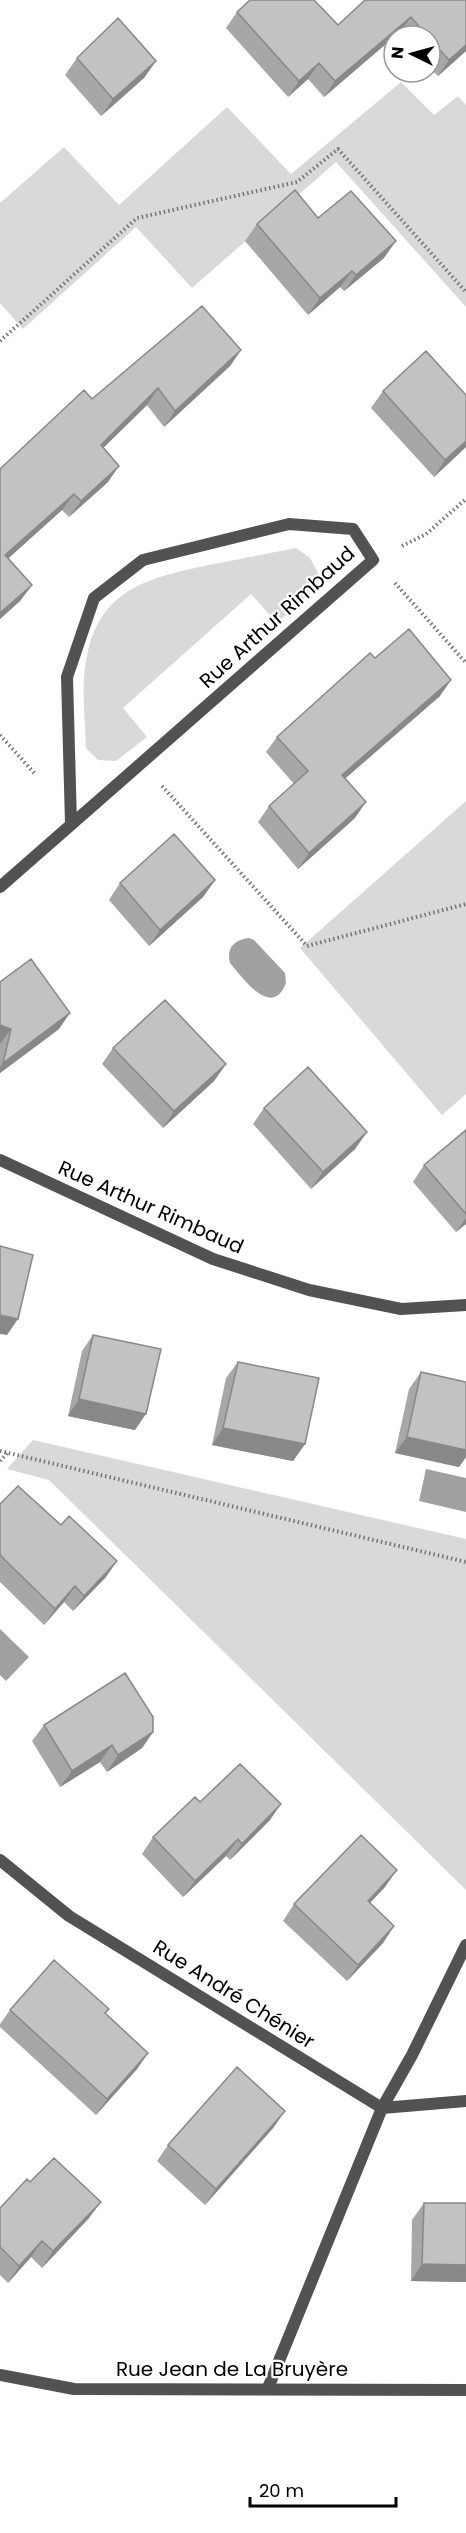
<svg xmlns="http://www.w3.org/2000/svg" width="466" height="2533" viewBox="0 0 466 2533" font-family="Poppins,sans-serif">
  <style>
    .green { fill: #d9d9d9 }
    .water { fill: #a0a0a0 }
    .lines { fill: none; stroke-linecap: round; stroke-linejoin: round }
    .path { stroke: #747474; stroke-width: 4; stroke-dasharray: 1.5 3; stroke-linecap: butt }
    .lane { stroke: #525252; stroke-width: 12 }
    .street { stroke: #525252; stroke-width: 12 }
    .wall { fill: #a7a7a7 }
    .shaded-wall { fill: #888 }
    .building { fill: #c2c2c2; stroke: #888; stroke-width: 1.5 }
    .labels { text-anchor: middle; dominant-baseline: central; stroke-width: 4.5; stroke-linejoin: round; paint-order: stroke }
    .street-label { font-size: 20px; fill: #000; stroke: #fff }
  </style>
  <rect width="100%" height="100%" fill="#fff"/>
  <path class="green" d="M401,82L434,115L458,96L466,105V307L336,162L192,288L136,227L23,329L0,303V203L64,147L119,205L227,107L291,174Z
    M296,548L310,558L319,575L317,587L277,623L251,594L123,708L147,737L116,761L98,760L86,748C85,716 80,682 88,651C103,585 157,576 214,564C241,559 269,553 296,548Z
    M466,801V1094L442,1115L300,948Z
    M33,1440L466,1539V1890L49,1480L7,1469Z"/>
  <path class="water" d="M249,938L254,940L285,973L286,983C272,1020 242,977 230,963C226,948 234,940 249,938Z
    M426,1469L466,1478V1512L419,1501Z
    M0,1629L29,1657L6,1681L0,1675Z"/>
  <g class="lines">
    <path class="path" d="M0,341L137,218L297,182L338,149L466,292
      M402,546L426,534L466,499
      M395,583L466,663
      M0,735L36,775
      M162,786L307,946L466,904
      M0,1451L466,1562
      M0,1461L7,1453"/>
    <path class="lane" d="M382,2108L412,2055L466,1945"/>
    <path class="street" d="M0,887L373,560L353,529L289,524L143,560L94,598L67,677L71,823
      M0,1160L213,1259L309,1290L401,1309L466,1305
      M0,1860L69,1916L382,2108L466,2101
      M0,2375L74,2389L466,2390
      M268,2388L382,2108"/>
  </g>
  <path class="wall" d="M466,0V51L438,76L430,68V36H402L399,33L394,36V37L324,97L308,79L288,97L226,28L237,12L338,25Z
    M77,58L156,61L144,78L101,116L65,75Z
    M318,218L384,258L344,291L340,287L308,315L245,241L257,224Z
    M241,350L230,366L164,427L147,405L103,448L108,482L69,517L62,510L8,558L32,585L20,601L0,619V469L92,399Z
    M383,391L466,395V447L434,477L371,408Z
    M375,658L440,696L345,778L355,818L298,869L258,822L269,806L294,784L266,752L277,737Z
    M215,880L203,897L149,946L109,900L120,883Z
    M0,982L59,1029L0,1073Z
    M113,1048L226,1064L214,1081L163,1128L102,1064Z
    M264,1108L367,1132L355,1149L311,1189L253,1124Z
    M466,1130V1224L456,1232L413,1182L424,1165Z
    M93,1335L135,1430L68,1416L82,1351Z
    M238,1362L305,1444L293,1461L212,1445L226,1378Z
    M421,1372L466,1382V1457L459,1467L395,1453L409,1389Z
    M0,1504L106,1577L73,1611L64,1602L44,1625L0,1582Z
    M44,1725L153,1732L142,1748L107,1772L100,1762L60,1787L32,1741Z
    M200,1802L270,1820L230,1860L226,1856L183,1897L142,1854L153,1837Z
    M385,1887L370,1903L394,1926L383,1943L347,1981L283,1921L294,1904Z
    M10,2010L106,2014L148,2053L137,2069L96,2115L0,2027V2024Z
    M274,2127L205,2205L157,2161L168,2145Z
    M30,2182L89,2218L42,2268L31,2257L8,2283L0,2275V2208Z
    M424,2203H466V2282L411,2281L412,2220Z"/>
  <path class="shaded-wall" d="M411,17L399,33L394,36V37L324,97L335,81Z
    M466,45V51L438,76L449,60Z
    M156,61L144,78L101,116L113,99Z
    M319,63L308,79L288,97L299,81Z
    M396,241L384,258L344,291L356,275Z
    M352,271L340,287L308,315L320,298Z
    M241,350L230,366L164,427L175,411Z
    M158,388L147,405L89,462L101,445Z
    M466,441V447L434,477L445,460Z
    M119,466L108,482L69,517L81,501Z
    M74,494L62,510L0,566L5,555Z
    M32,585L20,601L0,619V613Z
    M451,680L440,696L331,791L342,775Z
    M366,802L355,818L298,869L309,853Z
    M215,880L203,897L149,946L160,930Z
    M70,1013L59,1029L0,1073V1067L3,1063Z
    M0,1025L11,1029L0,1044Z
    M226,1064L214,1081L163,1128L174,1111Z
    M367,1132L355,1149L311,1189L323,1172Z
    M466,1218V1224L456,1232Z
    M0,1315L18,1319L7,1335L0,1334Z
    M79,1399L146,1414L135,1430L68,1416Z
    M223,1428L305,1444L293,1461L212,1445Z
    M407,1437L466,1450V1457L459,1467L395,1453Z
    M117,1561L106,1577L73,1611L84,1596Z
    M75,1586L64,1602L44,1625L55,1609Z
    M153,1732L142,1748L107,1772L118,1755Z
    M112,1745L100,1762L60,1787L72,1771Z
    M281,1804L270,1820L230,1860L242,1844Z
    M238,1839L226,1856L183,1897L195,1881Z
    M397,1870L385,1887L356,1917L368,1901Z
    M394,1926L383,1943L347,1981L358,1965Z
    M148,2053L137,2069L96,2115L107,2099Z
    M285,2111L274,2127L205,2205L216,2189Z
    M101,2202L89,2218L42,2268L53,2251Z
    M42,2241L31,2257L8,2283L19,2266Z
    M422,2264L466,2265V2282L411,2281Z"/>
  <path class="building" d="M250,0H314L338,25L365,0H466V45L449,60L430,39V36H427L411,17L335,81L319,63L299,81L237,12Z
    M118,18L156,61L113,99L77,58Z
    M295,190L318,218L351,191L396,241L356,275L352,271L320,298L257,224Z
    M202,306L241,350L175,411L158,388L101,445L119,466L81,501L74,494L5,555L32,585L0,613V469L84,390L92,399Z
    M426,351L466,395V441L445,460L383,391Z
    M409,629L451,680L342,775L366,802L309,853L269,806L308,771L277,737L370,653L375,658Z
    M174,834L215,880L160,930L120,883Z
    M31,959L70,1013L3,1063L11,1029L0,1025V982Z
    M165,1000L226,1064L174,1111L113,1048Z
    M308,1067L367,1132L323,1172L264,1108Z
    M466,1130V1214L424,1165Z
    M0,1246L33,1255L18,1319L0,1315Z
    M93,1335L161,1349L146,1414L79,1399Z
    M238,1362L319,1378L305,1444L223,1428Z
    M421,1372L466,1382V1450L407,1437Z
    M18,1486L61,1525L69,1516L117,1561L84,1596L75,1586L55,1609L0,1555V1504Z
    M125,1673L153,1717V1732L118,1755L112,1745L72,1771L44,1725Z
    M240,1764L281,1804L242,1844L238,1839L195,1881L153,1837L195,1797L200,1802Z
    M361,1835L397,1870L368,1901L394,1926L358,1965L294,1904Z
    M54,1960L109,2009L105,2013L148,2053L107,2099L10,2010Z
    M237,2067L285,2111L216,2189L168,2145Z
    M54,2158L101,2202L53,2251L42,2241L19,2266L0,2247V2208L27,2179L30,2182Z
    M424,2203H466V2265L422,2264Z"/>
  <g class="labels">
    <g class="street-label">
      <text transform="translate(277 617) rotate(-42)">Rue Arthur Rimbaud</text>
      <text transform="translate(151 1207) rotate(24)">Rue Arthur Rimbaud</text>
      <text transform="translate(234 1994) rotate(32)">Rue André Chénier</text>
      <text x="232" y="2369">Rue Jean de La Bruyère</text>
    </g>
  </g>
  <g transform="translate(412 54) rotate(275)"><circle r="28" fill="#ffffff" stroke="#999999" stroke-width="1.5"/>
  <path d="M0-4.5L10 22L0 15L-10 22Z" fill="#000000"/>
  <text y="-9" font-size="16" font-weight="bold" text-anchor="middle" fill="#000000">N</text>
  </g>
  <path d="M250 2497v9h146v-9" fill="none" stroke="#000000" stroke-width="3"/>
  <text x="259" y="2497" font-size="18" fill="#000000" stroke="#ffffff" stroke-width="4.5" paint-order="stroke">20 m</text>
</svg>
